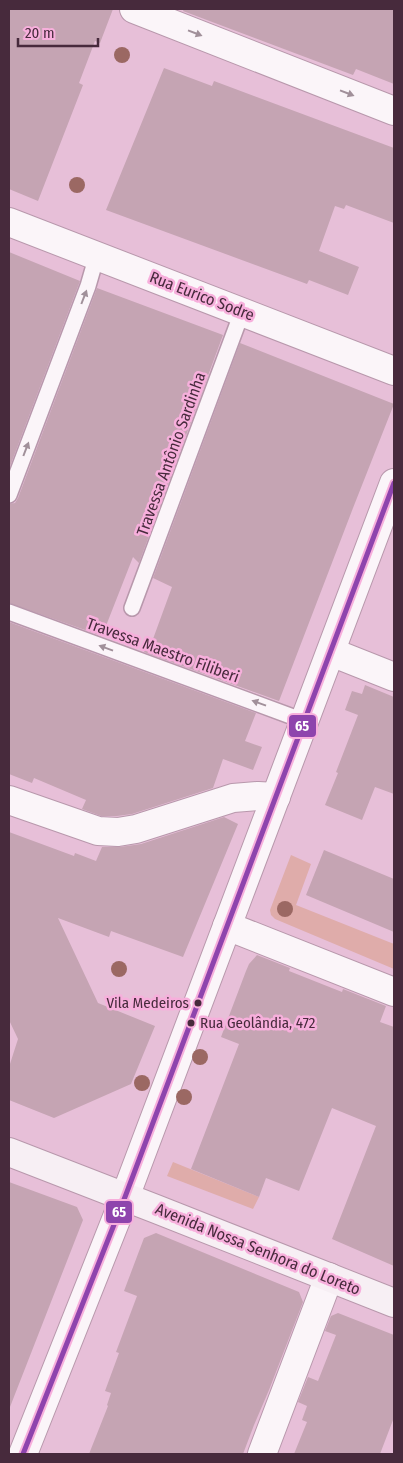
<svg xmlns="http://www.w3.org/2000/svg" width="403" height="1463" viewBox="0 0 403 1463" font-family="'Fira Sans Condensed',sans-serif">
  <style>
    .green { fill: #dfacaa }
    .building { fill: #c5a4b3 }
    .lines { fill: none; stroke-linecap: round; stroke-linejoin: round }
    .service-casing { stroke: #b898ac; stroke-width: 18 }
    .minor-casing { stroke: #b898ac; stroke-width: 30 }
    .tertiary-casing { stroke: #b898ac; stroke-width: 30 }
    .secondary-casing { stroke: #b898ac; stroke-width: 30 }
    .service { stroke: #fbf5f9; stroke-width: 15 }
    .minor { stroke: #fbf5f9; stroke-width: 28 }
    .tertiary { stroke: #fbf5f9; stroke-width: 28 }
    .secondary { stroke: #f7eff4; stroke-width: 28 }
    .bus-1-casing { stroke: #f7afdc; stroke-width: 9 }
    .bus-1 { stroke: #8e44ad; stroke-width: 5 }
    .tree { fill: #9b6863 }
    .oneway { fill: #a1909a }
    .bus-dot { fill: #472a3c; stroke: #f7afdc; stroke-width: 2 }
    .labels { text-anchor: middle; dominant-baseline: central; stroke-width: 5; stroke-linejoin: round; paint-order: stroke }
    .bus-label { font-size: 15px; fill: #472a3c; stroke: #f7afdc; text-anchor: end }
    .street-label { font-size: 16px; fill: #472a3c; stroke: #f7afdc }
    .line-badge { stroke: #f7afdc; stroke-width: 2 }
    .badge-label { font-size: 14px; text-anchor: middle; font-weight: bold; fill: #fff }
  </style>
  <rect width="100%" height="100%" fill="#e7bfd8"/>
  <path class="green" d="M291,855L311,864L296,905L394,944V969L275,919L271,915L270,910Z
    M173,1162L259,1197L253,1209L167,1176Z"/>
  <path class="building" d="M9,9H113L100,43L95,41L79,83L83,85L38,201L9,189Z
    M184,9H394V84L356,69L353,75L183,11Z
    M164,68L212,86L214,81L394,148V223L346,205L344,209L335,206L319,251L359,267L348,295L309,280L307,284L106,210Z
    M9,252L80,281L9,469Z
    M97,288L223,335L139,563L133,557L102,636L9,603V504L15,503L18,498Z
    M240,343L394,404L353,508L279,701L144,652L149,638L153,639L172,587L153,578Z
    M9,622L256,713L245,741L262,747L253,770L223,759L213,788L132,814L117,816H101L82,809L86,800L34,778L32,783L9,774Z
    M365,685L394,697V794L375,787L362,820L325,805L338,773L336,772L358,715L345,710L352,691L362,694Z
    M224,817L238,824L183,957L111,931L109,937L58,918L98,1003L155,1026L131,1084L54,1118L9,1100V1067L18,1039L9,1020V832L74,856L75,853L96,861L102,847H120L141,844Z
    M324,850L394,879V932L306,895Z
    M257,955L290,968L289,971L342,992L343,989L386,1006L380,1022L394,1027V1266L332,1239L376,1126L332,1108L299,1191L266,1178L259,1197L191,1169L239,1044L221,1037L246,971L249,964Z
    M9,1182L77,1207L83,1220L10,1407H9Z
    M156,1233L299,1292L303,1302L269,1390L254,1425L243,1454H89L108,1406L107,1405L111,1393L105,1391L119,1353L116,1352L137,1296L124,1291L144,1238Z
    M338,1313L394,1335L393,1420L380,1454H294L307,1422L302,1420L307,1406L298,1402L308,1377L318,1381L336,1335L325,1331L331,1316Z"/>
  <g class="lines">
    <defs>
      <path id="service" d="M9,495L88,286L97,255
        M132,608L242,312
        M9,612L304,721"/>
      <path id="minor" d="M134,9L394,111
        M331,652L394,677
        M9,800L98,831L118,832L136,829L233,798L258,796L276,797
        M227,926L394,992
        M262,1454L329,1277"/>
      <path id="tertiary" d="M9,222L394,371
        M23,1454L125,1197L394,483"/>
      <path id="secondary" d="M9,1152L156,1209L394,1303"/>
    </defs>
    <use href="#service" class="service-casing"/>
    <use href="#minor" class="minor-casing"/>
    <use href="#tertiary" class="tertiary-casing"/>
    <use href="#secondary" class="secondary-casing"/>
    <use href="#service" class="service"/>
    <use href="#minor" class="minor"/>
    <use href="#tertiary" class="tertiary"/>
    <use href="#secondary" class="secondary"/>
    <defs>
      <path id="bus-1" d="M23,1454L125,1197L394,483"/>
    </defs>
    <use href="#bus-1" class="bus-1-casing"/>
    <use href="#bus-1" class="bus-1"/>
  </g>
  <g class="tree">
    <circle cx="122" cy="55" r="8"/>
    <circle cx="77" cy="185" r="8"/>
    <circle cx="285" cy="909" r="8"/>
    <circle cx="119" cy="969" r="8"/>
    <circle cx="200" cy="1057" r="8"/>
    <circle cx="142" cy="1083" r="8"/>
    <circle cx="184" cy="1097" r="8"/>
  </g>
  <defs><path id="oneway-solid" d="M-6-.8H1V-3.2L6.5 0L1 3.2V.8H-6Z" transform="scale(1.25)"/></defs>
  <g class="oneway">
    <use href="#oneway-solid" transform="translate(195 33) rotate(21)"/>
    <use href="#oneway-solid" transform="translate(347 93) rotate(21)"/>
    <use href="#oneway-solid" transform="translate(84 297) rotate(-69)"/>
    <use href="#oneway-solid" transform="translate(26 449) rotate(-69)"/>
    <use href="#oneway-solid" transform="translate(106 648) rotate(-160)"/>
    <use href="#oneway-solid" transform="translate(259 703) rotate(-160)"/>
  </g>
  <g class="bus-dot">
    <circle cx="198" cy="1003" r="4.5"/>
    <circle cx="191" cy="1023" r="4.5"/>
  </g>
  <g class="labels">
    <g class="bus-label">
      <text x="189" y="1003">Vila Medeiros</text>
      <text x="200" y="1023" text-anchor="start">Rua Geolândia, 472</text>
    </g>
    <g class="street-label">
      <text transform="translate(202 296) rotate(21)">Rua Eurico Sodre</text>
      <text transform="translate(171 454) rotate(-70)">Travessa Antônio Sardinha</text>
      <text transform="translate(163 650) rotate(20)">Travessa Maestro Filiberi</text>
      <text transform="translate(258 1249) rotate(22)">Avenida Nossa Senhora do Loreto</text>
    </g>
  </g>
  <g class="line-badge">
    <rect x="288" y="714" width="29" height="24" rx="5" fill="#8e44ad"/>
    <rect x="105" y="1200" width="28" height="24" rx="5" fill="#8e44ad"/>
  </g>
  <g class="badge-label">
    <text x="302" y="731">65</text>
    <text x="119" y="1217">65</text>
  </g>
  <rect width="403" height="1463" fill="none" stroke="#472a3c" stroke-width="20"/>
  <path d="M18 38v8h80v-8" fill="none" stroke="#472a3c" stroke-width="2.5"/>
  <text x="25" y="38" font-size="15" fill="#472a3c" stroke="#f7afdc" stroke-width="4" paint-order="stroke">20 m</text>
</svg>
